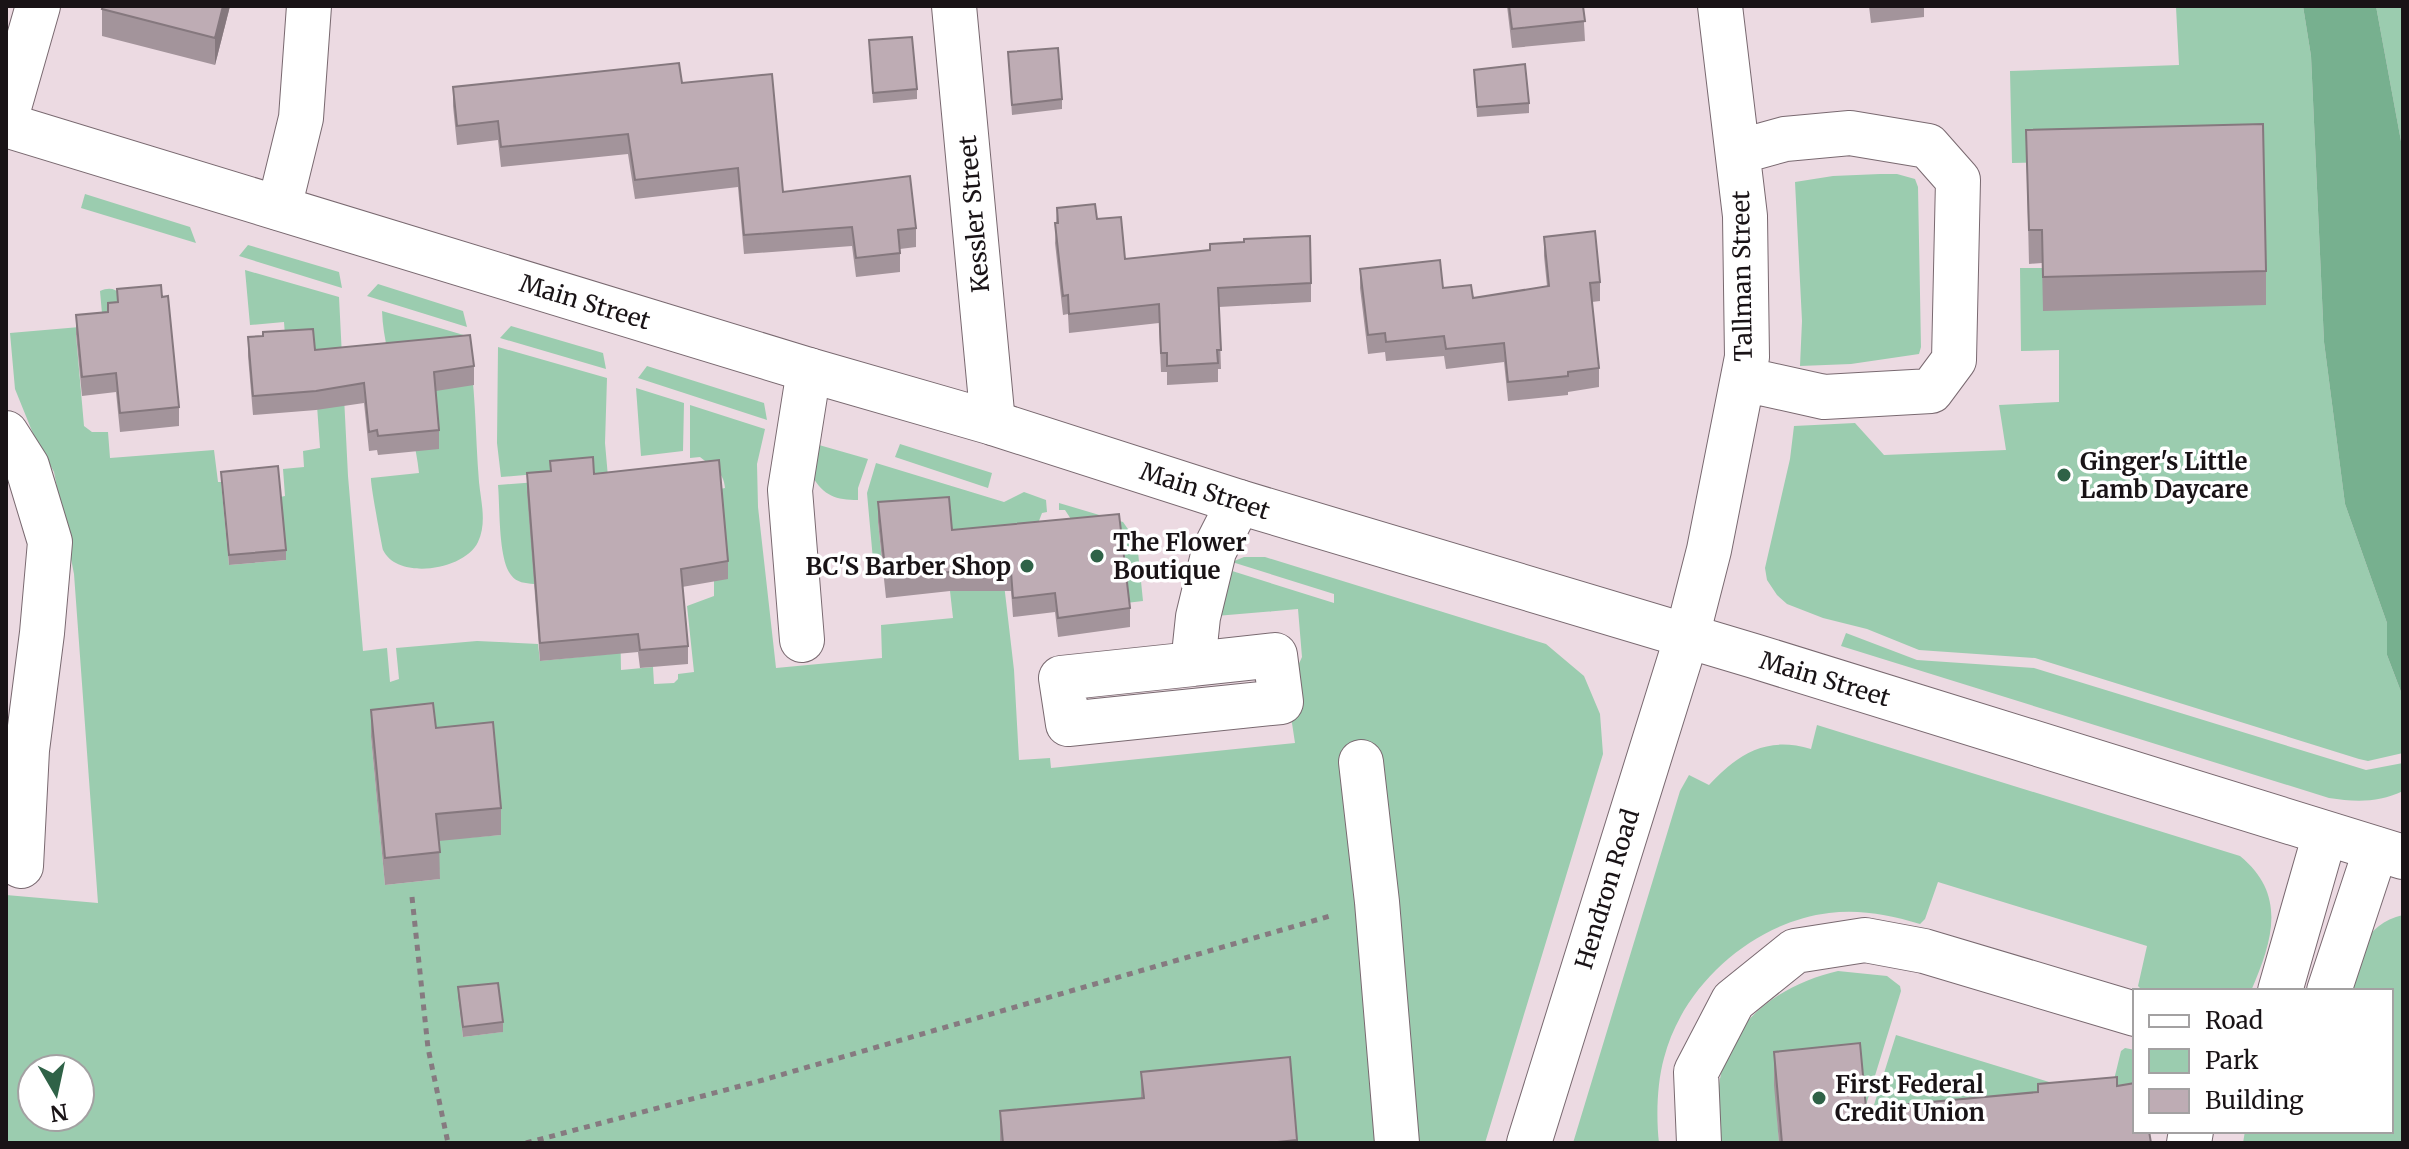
<svg xmlns="http://www.w3.org/2000/svg" width="2409" height="1149" viewBox="0 0 2409 1149" font-family="Merriweather,serif">
  <style>
    .green { fill: #9bccaf; fill-rule: evenodd }
    .forest { fill: #77b08f }
    .lines { fill: none; stroke-linecap: round; stroke-linejoin: round }
    .minor-casing { stroke: #796970; stroke-width: 46 }
    .major-casing { stroke: #796970; stroke-width: 46 }
    .path { stroke: #867a80; stroke-width: 5; stroke-dasharray: 6 6; stroke-linecap: butt }
    .minor { stroke: #fff; stroke-width: 44 }
    .major { stroke: #fff; stroke-width: 44 }
    .wall { fill: #a3949b }
    .shaded-wall { fill: #85787e }
    .building { fill: #beacb4; stroke: #85787e; stroke-width: 2 }
    .poi-dot { fill: #2f6247; stroke: #fff; stroke-width: 3 }
    .labels { text-anchor: middle; dominant-baseline: central; stroke-width: 7; stroke-linejoin: round; paint-order: stroke }
    .street-label { font-size: 24px; fill: #191316; stroke: #fff }
    .poi-label { font-size: 24px; font-weight: bold; fill: #191316; stroke: #fff; text-anchor: start }
  </style>
  <rect width="100%" height="100%" fill="#ecdae2"/>
  <path class="green" d="M2303,6L2311,56L2324,342L2345,504L2387,623V655L2403,697V753L2368,761L2359,759L2035,658L1919,650L1867,629L1823,618L1787,604L1777,595L1767,580L1765,568L1790,459L1794,426L1855,423L1884,455L2006,450L1999,405L2059,402V350L2021,351L2020,268H2042L2183,159L2012,163L2010,71L2179,65L2176,7Z
    M2376,6H2403V152Z
    M1880,174H1897L1915,179L1918,187L1921,347L1919,354L1851,364L1800,366L1802,321L1795,182L1833,176Z
    M85,194L190,227L196,243L81,208Z
    M248,245L339,272L342,288L239,256Z
    M245,270L339,297L348,476L363,651L387,648L390,682L399,679L396,648L477,641L538,644L540,661L609,654L593,476L571,477L570,471L501,477L497,443L498,347L607,378L605,443L620,613L621,670L653,667L654,684L674,683L678,679V674L694,672L687,606L714,596V561L697,563L695,550L726,547L720,489L725,488C724,471 712,467 700,457L690,458V405L765,429L757,464L758,507L776,668L882,658L881,625L953,618L950,591L955,590L949,516L878,522L883,571H874L867,493L876,463L1004,502L1024,492L1046,500L1047,512L1042,513L1034,534L999,541L1014,670L1019,760L1050,758L1051,768L1295,743L1287,690L1302,657L1298,609L1216,616C1215,601 1215,581 1224,569L1229,570L1334,603V594L1232,562L1244,557H1265L1546,644L1584,676L1600,714L1603,754L1485,1143H1294L1290,1100H1286L1283,1073L1142,1085L1144,1110L1000,1119L1001,1143H6V895L98,903L74,574L54,472L34,436L15,389L10,333L103,325L100,291C115,284 123,294 127,307L117,309L118,321L108,322V331L76,335L84,426L92,432H108L110,458L214,450L218,482H221L229,565L286,560L280,497L285,496L283,469L304,467L303,451L320,448L313,349L286,350L284,322L250,325ZM433,730L436,755L493,749L501,835L464,838L461,815L434,819L440,879L385,885L371,737ZM498,993L502,1032L463,1037L458,997ZM32,1069H80V1117H32Z
    M378,284L463,311L467,327L367,296Z
    M382,311L467,336C476,386 475,432 479,482C481,502 487,523 478,542C465,570 398,581 383,550C382,546 370,483 371,478L419,473C414,418 384,367 382,311Z
    M511,326L603,353L606,369L500,338Z
    M647,366L764,403L767,420L638,378Z
    M636,388L684,403L683,451L641,456Z
    M900,444L992,473L988,488L895,457Z
    M819,445L868,459L858,488V500C836,500 824,496 812,476Z
    M550,481L534,584C525,583 517,583 511,575C498,559 500,506 498,485Z
    M1059,503L1123,522L1137,542L1143,601L1126,603L1065,510H1059Z
    M1846,633L1917,660L2034,668L2366,770L2403,763V791C2378,803 2355,802 2329,798L1841,646Z
    M1817,725L2240,856C2288,895 2272,942 2251,991H2143L2138,986L2147,946L1938,882L1925,919L1920,924C1890,915 1860,909 1829,913C1754,922 1683,984 1664,1058C1657,1083 1656,1117 1659,1143H1573L1680,791L1689,775L1709,785C1739,753 1766,736 1811,749Z
    M2403,915V1143H2243L2245,1131H2391V991H2344C2359,957 2363,924 2403,915Z
    M1838,971L1887,976L1900,986L1901,991L1866,1105L1869,1130L1775,1085L1779,1143H1718C1718,1118 1716,1093 1722,1069C1736,1014 1787,983 1838,971Z
    M1896,1035L2059,1085V1093L1890,1109L1874,1105Z
    M2125,1048L2135,1050V1083L2112,1088L2121,1051Z"/>
  <path class="forest" d="M2303,6H2376L2403,152V697L2387,655V623L2345,504L2324,342L2311,56Z"/>
  <g class="lines">
    <defs>
      <path id="minor" d="M954,6L993,423
        M6,118L38,6
        M1738,152L1785,139L1850,133L1928,146L1958,180L1954,360L1931,391L1824,397L1743,379
        M279,208L301,118L309,6
        M6,433L27,466L50,542L42,633L27,750L21,866
        M802,640L790,490L809,370
        M1193,664L1061,678L1068,724L1281,702L1275,655L1193,664L1198,617L1214,551L1239,502
        M1361,762L1377,902L1397,1143
        M2280,991L2325,834
        M2329,991L2376,849
        M1529,1143L1687,636L1709,550L1747,357L1745,216L1720,6
        M1699,1143L1696,1072L1733,1001L1795,951L1865,940L1924,951L2135,1014
        M2189,1143L2191,1131"/>
      <path id="major" d="M6,125L809,370L993,423L1239,502L1754,656L2403,857"/>
    </defs>
    <use href="#minor" class="minor-casing"/>
    <use href="#major" class="major-casing"/>
    <path class="path" d="M412,897L428,1048L448,1143
      M526,1143L763,1080L1330,916"/>
    <use href="#minor" class="minor"/>
    <use href="#major" class="major"/>
  </g>
  <path class="wall" d="M230,6L215,65L102,36V9Z
    M1507,6H1583L1585,41L1512,48Z
    M1869,6H1924V17L1871,23Z
    M869,40L917,89V99L873,103Z
    M1008,52L1062,99V109L1012,115Z
    M1474,70L1529,103V113L1477,117Z
    M682,83L783,192L916,228V247L900,249V272L856,277L852,246L744,254L738,187L635,199L628,154L501,167L498,140L457,145L453,106V87Z
    M2026,130L2266,271V305L2043,311L2042,263L2029,264Z
    M1057,208L1097,219L1125,259L1311,283V302L1219,307L1221,369H1218V382L1167,385V372H1161L1159,323L1069,333L1068,314L1063,315L1055,243Z
    M1544,237L1600,282V301L1592,302L1599,368V387L1568,392V395L1508,401L1504,362L1446,369L1444,356L1386,361L1385,352L1368,354L1360,288V269L1443,288L1473,298L1547,286L1544,256Z
    M117,289L179,407V426L120,432L116,392L82,396L76,334V315L108,312L117,302Z
    M248,337L315,350L474,366V385L436,391L439,430V449L378,455L377,450L369,451L364,403L316,410L253,415L248,356Z
    M550,461L594,474L728,561V579L682,587L688,646V664L640,668L638,652L540,661L527,492V473L550,471Z
    M221,472L286,550V560L229,565Z
    M878,502L952,530L1130,608V627L1058,637L1055,612L1013,617L1011,591H950L886,598L878,522Z
    M371,710L436,728L501,808V835L439,841L440,879L385,885L371,737Z
    M458,987L503,1022V1032L463,1037L458,997Z
    M1774,1052L1866,1108L2117,1086L2151,1143H1779L1774,1085Z
    M1290,1057L1297,1143H1000V1111L1141,1098V1072Z"/>
  <path class="shaded-wall" d="M223,6H230L215,65V38Z"/>
  <path class="building" d="M103,6H223L215,38L102,9Z
    M1509,6H1583L1585,21L1512,29Z
    M912,37L917,89L873,93L869,40Z
    M1058,48L1062,99L1012,105L1008,52Z
    M679,63L682,83L772,74L783,192L910,176L916,228L898,230L900,253L856,258L852,227L744,235L738,168L635,180L628,134L501,147L498,121L457,126L453,87Z
    M1525,64L1529,103L1477,107L1474,70Z
    M2263,124L2266,271L2043,277L2042,230H2029L2026,130Z
    M1095,204L1097,219L1121,217L1125,259L1210,250V244L1244,242V239L1310,236L1311,283L1218,288L1221,350H1217L1218,363L1167,366V353H1161L1159,304L1069,314L1068,295L1063,296L1055,223H1058L1057,208Z
    M1595,231L1600,282L1590,283L1599,368L1568,372V376L1508,382L1504,343L1446,349L1444,336L1386,342L1385,333L1368,335L1360,269L1440,260L1443,288L1471,285L1473,298L1549,286L1544,237Z
    M161,285L162,297L168,296L179,407L120,413L116,373L82,377L76,315L108,312V303L118,302L117,289Z
    M313,329L315,350L470,335L474,366L434,372L439,430L378,436L377,430L369,432L364,383L316,391L253,396L248,337L263,336V332Z
    M593,457L594,474L719,460L728,561L681,569L688,646L640,650L638,634L540,643L527,473L551,471L550,461Z
    M278,466L286,550L229,555L221,472Z
    M949,497L952,530L1119,514L1130,608L1058,618L1055,593L1013,598L1011,572H950L886,578L878,502Z
    M433,703L436,728L493,722L501,808L436,814L440,852L385,858L371,710Z
    M498,983L503,1022L463,1027L458,987Z
    M1860,1043L1866,1108L2038,1092V1084L2117,1077V1086L2135,1083V1131H2149L2151,1143H1782L1774,1052Z
    M1290,1057L1297,1140L1268,1143H1003L1000,1111L1144,1098L1141,1072Z"/>
  <g class="poi-dot">
    <circle cx="2064" cy="475" r="8"/>
    <circle cx="1097" cy="556" r="8"/>
    <circle cx="1027" cy="566" r="8"/>
    <circle cx="1819" cy="1098" r="8"/>
  </g>
  <g class="labels">
    <g class="street-label">
      <text transform="translate(974 214) rotate(-95)">Kessler Street</text>
      <text transform="translate(1742 276) rotate(-91)">Tallman Street</text>
      <text transform="translate(585 302) rotate(17)">Main Street</text>
      <text transform="translate(1205 491) rotate(18)">Main Street</text>
      <text transform="translate(1825 679) rotate(17)">Main Street</text>
      <text transform="translate(1607 889) rotate(-73)">Hendron Road</text>
    </g>
    <g class="poi-label">
      <text x="2080" y="461">Ginger's Little<tspan x="2080" dy="28">Lamb Daycare</tspan></text>
      <text x="1113" y="542">The Flower<tspan x="1113" dy="28">Boutique</tspan></text>
      <text x="1011" y="566" text-anchor="end">BC'S Barber Shop</text>
      <text x="1835" y="1084">First Federal<tspan x="1835" dy="28">Credit Union</tspan></text>
    </g>
  </g>
  <rect width="2409" height="1149" fill="none" stroke="#191316" stroke-width="16"/>
  <rect x="2133" y="989" width="260" height="144" fill="#ffffff" stroke="#a3a1a2" stroke-width="2"/>
  <rect x="2149" y="1015" width="40" height="12" fill="#ffffff" stroke="#a3a1a2" stroke-width="2"/>
  <text x="2205" y="1029" font-size="24" fill="#191316">Road</text>
  <rect x="2149" y="1049" width="40" height="24" fill="#9bccaf" stroke="#a3a1a2" stroke-width="2"/>
  <text x="2205" y="1069" font-size="24" fill="#191316">Park</text>
  <rect x="2149" y="1089" width="40" height="24" fill="#beacb4" stroke="#a3a1a2" stroke-width="2"/>
  <text x="2205" y="1109" font-size="24" fill="#191316">Building</text>
  <g transform="translate(56 1093) rotate(171)"><circle r="38" fill="#ffffff" stroke="#a3a1a2" stroke-width="2"/>
  <path d="M0-6L14 30L0 20L-14 30Z" fill="#2f6247"/>
  <text y="-12" font-size="22" font-weight="bold" text-anchor="middle" fill="#191316">N</text>
  </g>
</svg>
